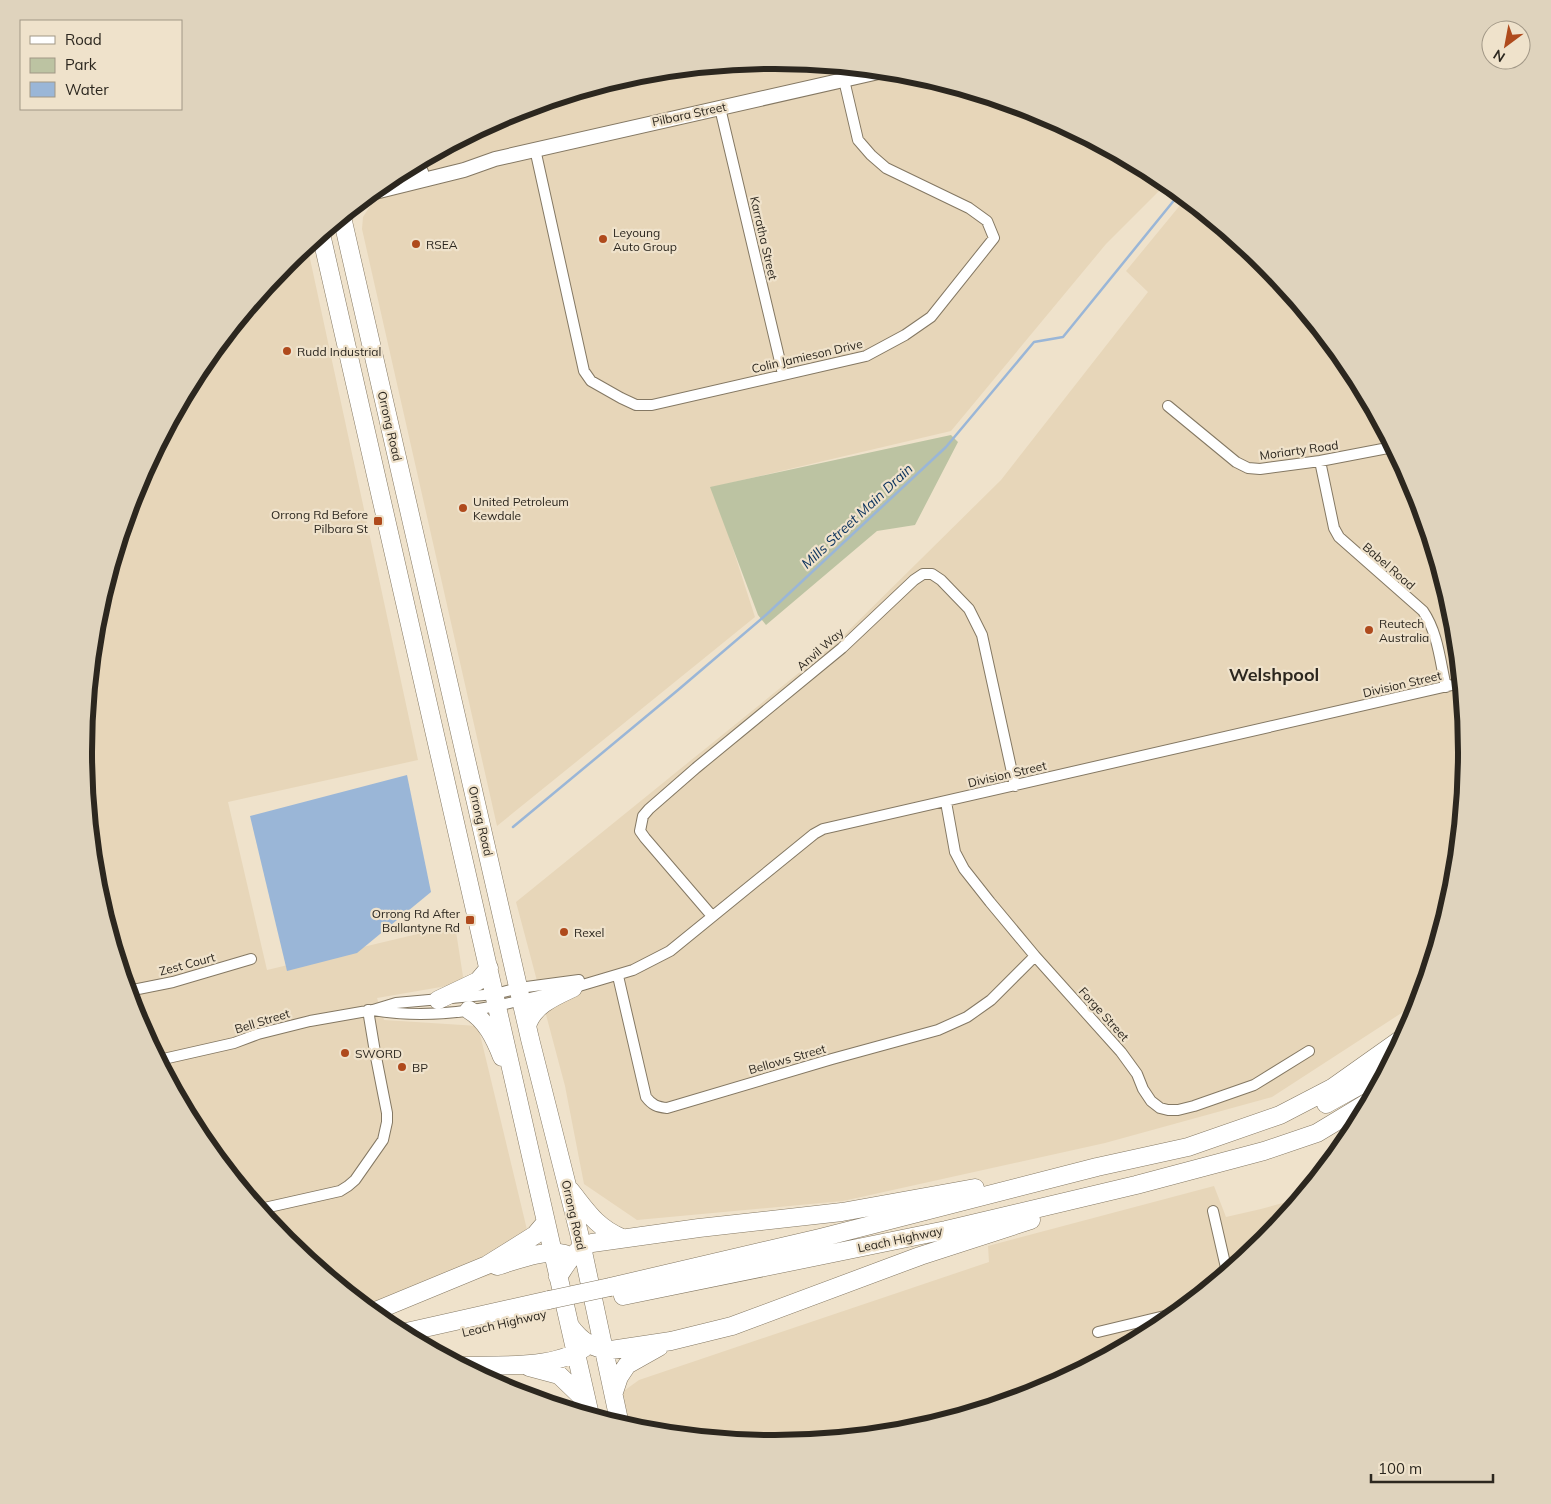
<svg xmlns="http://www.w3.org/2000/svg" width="1551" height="1504" viewBox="0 0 1551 1504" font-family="Mulish,sans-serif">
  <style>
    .built { fill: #e7d6b9 }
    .green { fill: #bcc3a2 }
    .water { fill: #9ab6d7 }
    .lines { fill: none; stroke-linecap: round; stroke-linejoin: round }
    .stream { stroke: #9ab6d7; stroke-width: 2.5 }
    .street-casing { stroke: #847863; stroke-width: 12 }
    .secondary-casing { stroke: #847863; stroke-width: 16 }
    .highway-casing { stroke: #847863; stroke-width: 19 }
    .street { stroke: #fff; stroke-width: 10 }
    .secondary { stroke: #fff; stroke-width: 14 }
    .highway { stroke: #fff; stroke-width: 18 }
    .highway-bridge-casing { stroke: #847863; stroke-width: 19; stroke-linecap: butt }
    .highway-bridge { stroke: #fff; stroke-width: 18 }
    .poi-dot { fill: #af4a1c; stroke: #efe2cb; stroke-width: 2 }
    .labels { text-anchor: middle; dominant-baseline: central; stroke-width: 4.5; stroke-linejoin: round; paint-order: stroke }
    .street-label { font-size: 12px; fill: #2c271f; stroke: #efe2cb }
    .poi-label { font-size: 12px; fill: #2c271f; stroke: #efe2cb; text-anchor: start }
    .water-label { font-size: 14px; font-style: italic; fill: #0b335e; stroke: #efe2cb }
    .district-label { font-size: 18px; font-weight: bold; fill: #2c271f; stroke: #efe2cb }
    .rim { fill: none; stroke: #2c271f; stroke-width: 6 }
  </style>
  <rect width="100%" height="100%" fill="#efe2cb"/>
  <path class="built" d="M776,60L911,73L1041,113L1160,177L1167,183L1106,244L951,431L713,487L755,617L497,826L362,229L363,217L372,203L370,194L391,176L511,113L641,73Z
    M1186,198L1265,263L1351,368L1415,487L1454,617L1467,752L1454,887L1420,1001L1272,1097L1105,1143L843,1201L637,1220L584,1184L565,1086L516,902L837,642L1001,480L1148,292L1126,271Z
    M305,248L309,254L418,760L228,802L267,970L455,925L464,983L377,998L384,1020L478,1026L535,1263L368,1309L286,1241L200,1136L136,1017L97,887L84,752L97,617L136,487L200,367L286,262Z
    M1214,1186L1226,1217L1261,1209L1301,1198L1265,1242L1160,1328L1040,1391L910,1431L775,1444L640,1431L629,1427L621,1393L639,1380L989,1262L988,1246Z"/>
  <path class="green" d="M951,435L958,442L915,525L877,531L766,625L758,615L710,487Z"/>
  <path class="water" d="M407,775L431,892L357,953L287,971L250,816Z"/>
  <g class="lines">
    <path class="stream" d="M513,827L678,690L767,614L946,447L1034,342L1063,337L1180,193"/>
    <defs>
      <path id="street" d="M720,108L783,374
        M535,149L584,371L591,381L621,398L636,405H652L866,356L905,335L931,317L994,238L987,221L969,208L886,168L871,155L858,140L844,80
        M1168,406L1236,462L1248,468L1260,469L1320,461L1393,447
        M1320,461L1334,528L1339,537L1423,611C1438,633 1440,661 1446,687
        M946,802L955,852L964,869L990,902L1035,956L1121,1052L1137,1074L1143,1089L1151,1101L1160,1108L1168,1110H1178L1194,1106L1254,1085L1309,1051
        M712,916L645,838L640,831L643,816L649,809L696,768L842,648L914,580L923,574H932L941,580L969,609L982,635L1015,786
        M618,976L646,1097C652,1105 657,1107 667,1108L832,1059L938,1030L967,1017L991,1000L1035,956
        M569,989L633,970L670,951L814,834L823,829L1461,683
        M128,991L173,982L251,959
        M373,1010C413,1017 456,1014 496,1006C515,1002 533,997 552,993
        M159,1060L234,1043L258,1034L310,1021L373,1010L396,1003L495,994L519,988L579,980
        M260,1209L340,1191L348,1186L355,1180L383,1140L387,1122V1113L375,1052L368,1010
        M1213,1211L1227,1272
        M1098,1332L1177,1313
        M501,1386H508L520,1394"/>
      <path id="secondary" d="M388,179L421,172
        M371,193L464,170L495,159L883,71"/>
      <path id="highway" d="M342,217L530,1039L579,1233L620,1425
        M321,234L590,1415
        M438,1000L478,981L489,968
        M469,1010C486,1020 495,1039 502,1057
        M527,1026C533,1005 556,996 573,988
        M1326,1104L1364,1083L1390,1064
        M570,1190C587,1211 596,1227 622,1238
        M497,1266C518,1260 543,1249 565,1254
        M558,1277C568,1262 574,1249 592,1243L699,1228L842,1212L975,1188
        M610,1287L820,1238L1097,1167L1188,1147L1280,1115L1332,1088L1404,1037
        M623,1296L946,1230L1136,1185L1264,1151L1317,1133L1370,1101
        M373,1312L487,1265L535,1235L546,1222
        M570,1326C581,1341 593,1349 611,1350L671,1341L732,1326L920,1256L1031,1220
        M402,1333L549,1300
        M463,1366C499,1365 553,1369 584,1348
        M529,1367L559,1375L587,1402
        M614,1392L619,1377L627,1365L659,1347"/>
    </defs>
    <use href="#street" class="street-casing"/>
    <use href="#secondary" class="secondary-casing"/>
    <use href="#highway" class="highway-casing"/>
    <use href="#street" class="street"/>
    <use href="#secondary" class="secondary"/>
    <use href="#highway" class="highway"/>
    <defs>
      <path id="highway-bridge" d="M549,1300L610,1287"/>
    </defs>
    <use href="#highway-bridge" class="highway-bridge-casing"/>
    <use href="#highway-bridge" class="highway-bridge"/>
  </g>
  <g class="poi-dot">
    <circle cx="603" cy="239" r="5"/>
    <circle cx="416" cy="244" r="5"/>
    <circle cx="287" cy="351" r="5"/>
    <circle cx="463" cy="508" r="5"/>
    <rect x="373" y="516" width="10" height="10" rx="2.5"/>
    <circle cx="1369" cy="630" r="5"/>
    <rect x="465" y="915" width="10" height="10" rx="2.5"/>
    <circle cx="564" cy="932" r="5"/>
    <circle cx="345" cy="1053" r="5"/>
    <circle cx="402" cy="1067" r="5"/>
  </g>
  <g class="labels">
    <g class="street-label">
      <text transform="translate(689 114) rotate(-12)">Pilbara Street</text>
      <text transform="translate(764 238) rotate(77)">Karratha Street</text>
      <text transform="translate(807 356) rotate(-13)">Colin Jamieson Drive</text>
      <text transform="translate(390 426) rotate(77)">Orrong Road</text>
      <text transform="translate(1299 450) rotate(-8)">Moriarty Road</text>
      <text transform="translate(1389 566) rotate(41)">Babel Road</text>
      <text transform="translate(820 649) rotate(-41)">Anvil Way</text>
      <text transform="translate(1402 684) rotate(-13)">Division Street</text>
      <text transform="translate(1007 774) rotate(-13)">Division Street</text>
      <text transform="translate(481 821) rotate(77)">Orrong Road</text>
      <text transform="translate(187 964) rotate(-15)">Zest Court</text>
      <text transform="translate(1104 1014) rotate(48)">Forge Street</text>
      <text transform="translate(262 1021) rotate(-17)">Bell Street</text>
      <text transform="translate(787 1059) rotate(-16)">Bellows Street</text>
      <text transform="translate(574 1215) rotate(77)">Orrong Road</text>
      <text transform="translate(900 1239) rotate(-12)">Leach Highway</text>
      <text transform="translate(504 1323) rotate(-13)">Leach Highway</text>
    </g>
    <g class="poi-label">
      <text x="613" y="232">Leyoung<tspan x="613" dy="14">Auto Group</tspan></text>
      <text x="426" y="244">RSEA</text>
      <text x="297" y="351">Rudd Industrial</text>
      <text x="473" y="501">United Petroleum<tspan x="473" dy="14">Kewdale</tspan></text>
      <text x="368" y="514" text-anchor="end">Orrong Rd Before<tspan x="368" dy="14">Pilbara St</tspan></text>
      <text x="1379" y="623">Reutech<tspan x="1379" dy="14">Australia</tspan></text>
      <text x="460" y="913" text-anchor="end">Orrong Rd After<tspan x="460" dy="14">Ballantyne Rd</tspan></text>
      <text x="574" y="932">Rexel</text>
      <text x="355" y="1053">SWORD</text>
      <text x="412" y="1067">BP</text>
    </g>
    <g class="water-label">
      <text transform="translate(857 516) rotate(-43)">Mills Street Main Drain</text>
    </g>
    <g class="district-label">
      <text x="1274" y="674">Welshpool</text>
    </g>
  </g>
  <path d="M0 0H1551V1504H0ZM92 752a683 683 0 1 1 1366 0a683 683 0 1 1-1366 0Z" fill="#dfd3bd" fill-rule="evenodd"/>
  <path class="rim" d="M92 752a683 683 0 1 1 1366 0a683 683 0 1 1-1366 0Z"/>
  <rect x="20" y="20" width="162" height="90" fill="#efe2cb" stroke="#a19786"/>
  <rect x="30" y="36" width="25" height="8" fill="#ffffff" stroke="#a19786"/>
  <text x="65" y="45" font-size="15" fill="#2c271f">Road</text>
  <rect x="30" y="58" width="25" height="15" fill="#bcc3a2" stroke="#a19786"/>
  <text x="65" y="70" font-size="15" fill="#2c271f">Park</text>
  <rect x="30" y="82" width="25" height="15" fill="#9ab6d7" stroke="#a19786"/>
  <text x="65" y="95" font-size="15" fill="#2c271f">Water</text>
  <g transform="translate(1506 45) rotate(212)"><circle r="24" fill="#efe2cb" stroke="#a19786"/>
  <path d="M0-4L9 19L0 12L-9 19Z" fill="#af4a1c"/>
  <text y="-8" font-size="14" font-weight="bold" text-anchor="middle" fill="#2c271f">N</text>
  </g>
  <path d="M1371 1474v8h122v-8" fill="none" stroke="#2c271f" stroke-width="2.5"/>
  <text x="1378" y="1474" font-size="15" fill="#2c271f" stroke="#efe2cb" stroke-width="4" paint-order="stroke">100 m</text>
</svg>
